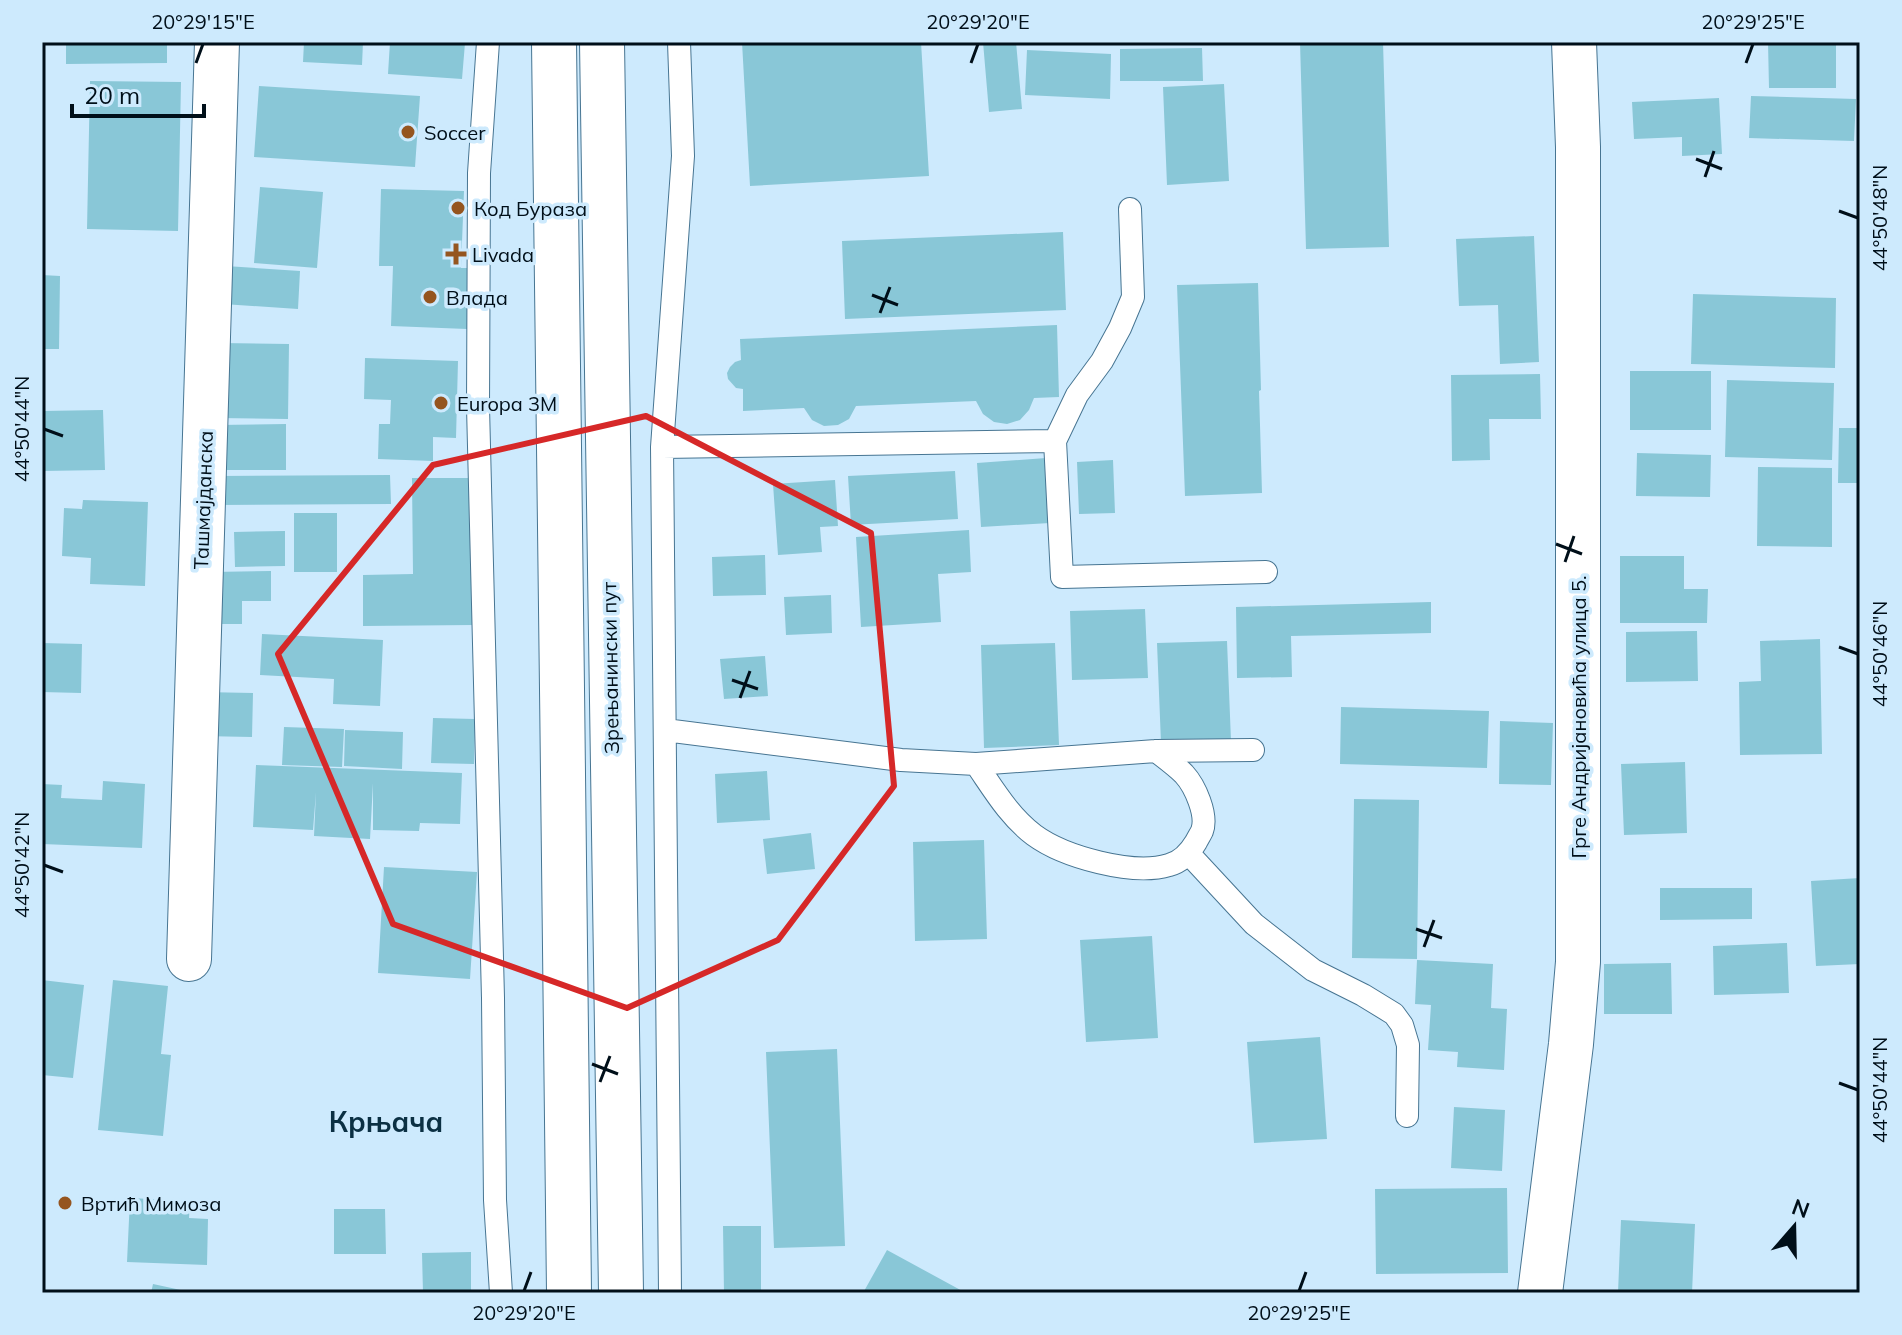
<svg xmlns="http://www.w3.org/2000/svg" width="1902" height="1335" viewBox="0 0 1902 1335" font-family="Mulish,sans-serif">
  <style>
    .building { fill: #89c7d7 }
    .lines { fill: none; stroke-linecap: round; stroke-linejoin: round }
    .service-casing { stroke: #477592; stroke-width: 24 }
    .minor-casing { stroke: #477592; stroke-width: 46 }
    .secondary-casing { stroke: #477592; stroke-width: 46 }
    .service { stroke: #fff; stroke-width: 22 }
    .minor { stroke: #fff; stroke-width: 44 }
    .secondary { stroke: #fff; stroke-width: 44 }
    .marked { fill: none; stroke: #d62828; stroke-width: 6; stroke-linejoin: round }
    .ticks { fill: none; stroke: #000f19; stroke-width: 3 }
    .poi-dot { fill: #95551f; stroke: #cdeafd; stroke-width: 3 }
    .labels { text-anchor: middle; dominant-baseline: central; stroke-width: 7; stroke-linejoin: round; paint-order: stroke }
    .poi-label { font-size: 20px; fill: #000f19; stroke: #cdeafd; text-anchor: start }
    .street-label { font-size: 20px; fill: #000f19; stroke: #cdeafd }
    .district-label { font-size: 28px; font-weight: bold; fill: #0b3043; stroke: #cdeafd }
    .neatline { fill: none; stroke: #000f19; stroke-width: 3 }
    .ticks-label { font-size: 20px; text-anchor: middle; fill: #000f19 }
  </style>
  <rect width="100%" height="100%" fill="#cdeafd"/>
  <path class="building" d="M66,42H167V63L66,64Z
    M304,42H363L362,65L303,62Z
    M390,42L465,43L462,79L388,74Z
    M742,42H921L929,176L750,186Z
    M983,42H1016L1022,109L989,112Z
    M1300,42H1383L1389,247L1306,249Z
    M1768,42H1836V88H1769Z
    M1202,48L1203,81H1120V49Z
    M1027,50L1111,54L1110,99L1025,95Z
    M90,81L181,82L178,231L87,229Z
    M1224,84L1229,181L1167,185L1163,87Z
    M259,86L420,96L415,167L254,157Z
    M1751,96L1856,99L1854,141L1749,138Z
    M1719,98L1722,154L1682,156V137L1634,139L1632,102Z
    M260,187L323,192L317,268L254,263Z
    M381,189L464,191L461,268H468L467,329L391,326L393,266H379Z
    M1063,232L1066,310L845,319L842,241Z
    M1534,236L1539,362L1500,364L1498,305L1459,306L1456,239Z
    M226,266L300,271L298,309L223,304Z
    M42,275L60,276L59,349H42Z
    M1258,283L1261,390L1259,391L1262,493L1185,496L1177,285Z
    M1693,294L1836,298L1835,368L1691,364Z
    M1057,325L1059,397L1034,398L1029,410L1020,420L1007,424L994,422L983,414L976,401L856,406L849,419L838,425L824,426L812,420L804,408L743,411V389L736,388L728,379L727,373L730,367L735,362L741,360L740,339Z
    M220,343L289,344L288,419L218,418Z
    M365,358L458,361L456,438L433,437V461L378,459L379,424H390L391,400L364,399Z
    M1630,371H1711V430H1630Z
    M1540,374L1541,419H1489L1490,460L1452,461L1451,375Z
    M1727,380L1834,383L1832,460L1725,457Z
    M103,410L105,470L42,471V411Z
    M286,424V470H217V425Z
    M1839,428H1860V483H1838Z
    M1637,453L1711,455L1710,497L1636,496Z
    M1046,458L1050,523L981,527L977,463Z
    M1113,460L1115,513L1079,514L1077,462Z
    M1758,467L1832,468V547L1757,546Z
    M955,471L958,519L851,525L848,476Z
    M390,475L391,504L217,505V476Z
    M412,478H471L473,625L363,626V575L413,574Z
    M835,480L838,526L820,527L822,552L778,555L773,484Z
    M83,500L148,502L145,586L90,584L91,558L62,556L64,508L82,509Z
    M294,513H337V572H294Z
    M969,530L971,572L938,574L941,622L861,627L856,537Z
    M285,531V566L235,567L234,532Z
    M765,555L766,595L713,596L712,557Z
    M1620,556H1684V589H1708L1707,623H1620Z
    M271,571V601H242V624H212L211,572Z
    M831,595L832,633L786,635L784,597Z
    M1431,602V633L1291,636L1292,677L1237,678L1236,607Z
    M1145,609L1148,678L1072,680L1070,611Z
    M1697,631L1698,681L1626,682V632Z
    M262,634L383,640L380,706L333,704L334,679L260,675Z
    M1820,639L1822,754L1740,755L1739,682L1761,681L1760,641Z
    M1227,641L1231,741L1161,743L1157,643Z
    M42,643L82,644L81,693L42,692Z
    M1055,643L1059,745L984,748L981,645Z
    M765,656L768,696L724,699L720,659Z
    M202,692L253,693L252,737L201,736Z
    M1341,707L1489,711L1487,768L1340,764Z
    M433,718L475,719L474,764L431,763Z
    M1500,721L1553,723L1551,785L1499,784Z
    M284,727L344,729L342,767L282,765Z
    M345,730L403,732L402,769L344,766Z
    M1685,762L1687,833L1624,835L1621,764Z
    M256,765L462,773L460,824L420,823L419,831L373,830V783L370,839L314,836L316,792L313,830L253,827Z
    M767,771L770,820L717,823L715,774Z
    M103,781L145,784L142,848L42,844V784L62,785L61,798L102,800Z
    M1354,799L1419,800L1417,959L1352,958Z
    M811,833L815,869L767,874L763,839Z
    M984,840L987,939L915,941L913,842Z
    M384,867L477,872L470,979L378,973Z
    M1860,878V964L1816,966L1811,881Z
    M1660,888H1752V919L1660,920Z
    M1152,936L1158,1038L1086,1042L1080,940Z
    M1787,943L1789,993L1714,995L1713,946Z
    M1417,960L1493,964L1491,1008L1507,1009L1504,1070L1457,1067L1458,1052L1428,1050L1431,1005L1415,1004Z
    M1671,963L1672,1014H1604V964Z
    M42,980L84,985L73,1078L42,1075Z
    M113,980L168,986L161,1054L171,1055L163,1136L98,1130Z
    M1320,1037L1327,1139L1254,1143L1247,1042Z
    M837,1049L845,1246L774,1248L766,1052Z
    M1454,1107L1505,1110L1502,1171L1451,1168Z
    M1507,1188L1508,1273L1376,1274L1375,1189Z
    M130,1198L190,1201L189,1218L208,1219L207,1265L127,1262Z
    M334,1209H385L386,1254H334Z
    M1621,1220L1695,1224L1692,1293H1618Z
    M723,1226H761V1293H724Z
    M887,1250L966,1293H863Z
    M471,1252V1293H423L422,1253Z
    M153,1284L190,1292V1293H151Z"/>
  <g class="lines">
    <defs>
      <path id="service" d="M488,42L479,173L478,407L493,998L495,1200L501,1293
        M1130,209L1133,297L1120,328L1102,361L1077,395L1055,441L1062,577L1266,572
        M662,447L1055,441
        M665,730L901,760L976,764L1156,751L1253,750
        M976,764C994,790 1009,816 1034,835C1064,857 1133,876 1169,865C1181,862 1190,852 1196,842C1198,838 1200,835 1202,831C1208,815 1195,786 1184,774C1176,766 1165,758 1156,751
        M1189,854L1254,924L1313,970L1363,995L1394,1014L1402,1025L1408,1045L1407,1116
        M670,1293L662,447L683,156L679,42"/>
      <path id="minor" d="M189,959L217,42
        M1540,1293L1571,1044L1578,962V147L1574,42"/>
      <path id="secondary" d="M554,42C562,459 562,876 569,1293
        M602,42L621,1293"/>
    </defs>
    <use href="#service" class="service-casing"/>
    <use href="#minor" class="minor-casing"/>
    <use href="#secondary" class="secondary-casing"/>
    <use href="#service" class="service"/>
    <use href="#minor" class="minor"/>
    <use href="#secondary" class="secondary"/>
  </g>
  <path class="marked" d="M646,416L871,533L894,786L778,940L627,1008L393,924L278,654L433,465Z"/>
  <path class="ticks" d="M196,63L203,44M971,63L978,44M1746,63L1753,44M1696,159L1722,169M1705,177L1714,151M1839,211L1858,218M872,295L898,305M880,313L890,287M44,429L63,436M1556,544L1582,554M1565,562L1574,536M1839,647L1858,654M732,680L758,689M740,698L750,671M44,865L63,872M1416,929L1442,938M1424,947L1434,920M592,1064L618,1074M600,1082L610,1056M1839,1083L1858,1090M524,1291L531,1272M1299,1291L1306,1272"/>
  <g class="poi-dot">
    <circle cx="408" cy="132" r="8"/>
    <circle cx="458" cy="208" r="8"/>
    <path d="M452 242h8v8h8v8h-8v8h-8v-8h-8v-8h8z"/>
    <circle cx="430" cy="297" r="8"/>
    <circle cx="441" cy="403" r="8"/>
    <circle cx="65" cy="1203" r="8"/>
  </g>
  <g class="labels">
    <g class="poi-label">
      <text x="424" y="132">Soccer</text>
      <text x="474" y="208">Код Бураза</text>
      <text x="472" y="254">Livada</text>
      <text x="446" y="297">Влада</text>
      <text x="457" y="403">Europa 3M</text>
      <text x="81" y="1203">Вртић Мимоза</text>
    </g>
    <g class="street-label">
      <text transform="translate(203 500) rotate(-88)">Ташмајданска</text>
      <text transform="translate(610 668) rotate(-91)">Зрењанински пут</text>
      <text transform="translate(1578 717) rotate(-90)">Грге Андријановића улица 5.</text>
    </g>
    <g class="district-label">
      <text x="386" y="1121">Крњача</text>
    </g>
  </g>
  <rect width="1902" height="1335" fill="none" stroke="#cdeafd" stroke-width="88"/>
  <g transform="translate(1794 1227) rotate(20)" stroke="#cdeafd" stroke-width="6" paint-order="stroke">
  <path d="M0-6L14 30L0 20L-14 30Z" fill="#000f19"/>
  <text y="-12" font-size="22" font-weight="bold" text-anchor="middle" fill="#000f19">N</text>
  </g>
  <path d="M72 104v12h132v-12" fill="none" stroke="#000f19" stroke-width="4"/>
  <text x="84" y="104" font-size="24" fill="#000f19" stroke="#cdeafd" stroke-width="6" paint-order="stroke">20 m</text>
  <rect x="44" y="44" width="1814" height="1247" class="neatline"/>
  <g class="ticks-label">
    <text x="203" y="29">20°29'15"E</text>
    <text x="978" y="29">20°29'20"E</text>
    <text x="1753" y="29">20°29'25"E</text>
    <text transform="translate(1880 218) rotate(-90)" y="7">44°50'48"N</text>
    <text transform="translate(22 429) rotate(-90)" y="7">44°50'44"N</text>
    <text transform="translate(1880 654) rotate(-90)" y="7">44°50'46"N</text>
    <text transform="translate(22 865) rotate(-90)" y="7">44°50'42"N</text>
    <text transform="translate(1880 1090) rotate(-90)" y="7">44°50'44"N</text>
    <text x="524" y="1320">20°29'20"E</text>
    <text x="1299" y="1320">20°29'25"E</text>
  </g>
</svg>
